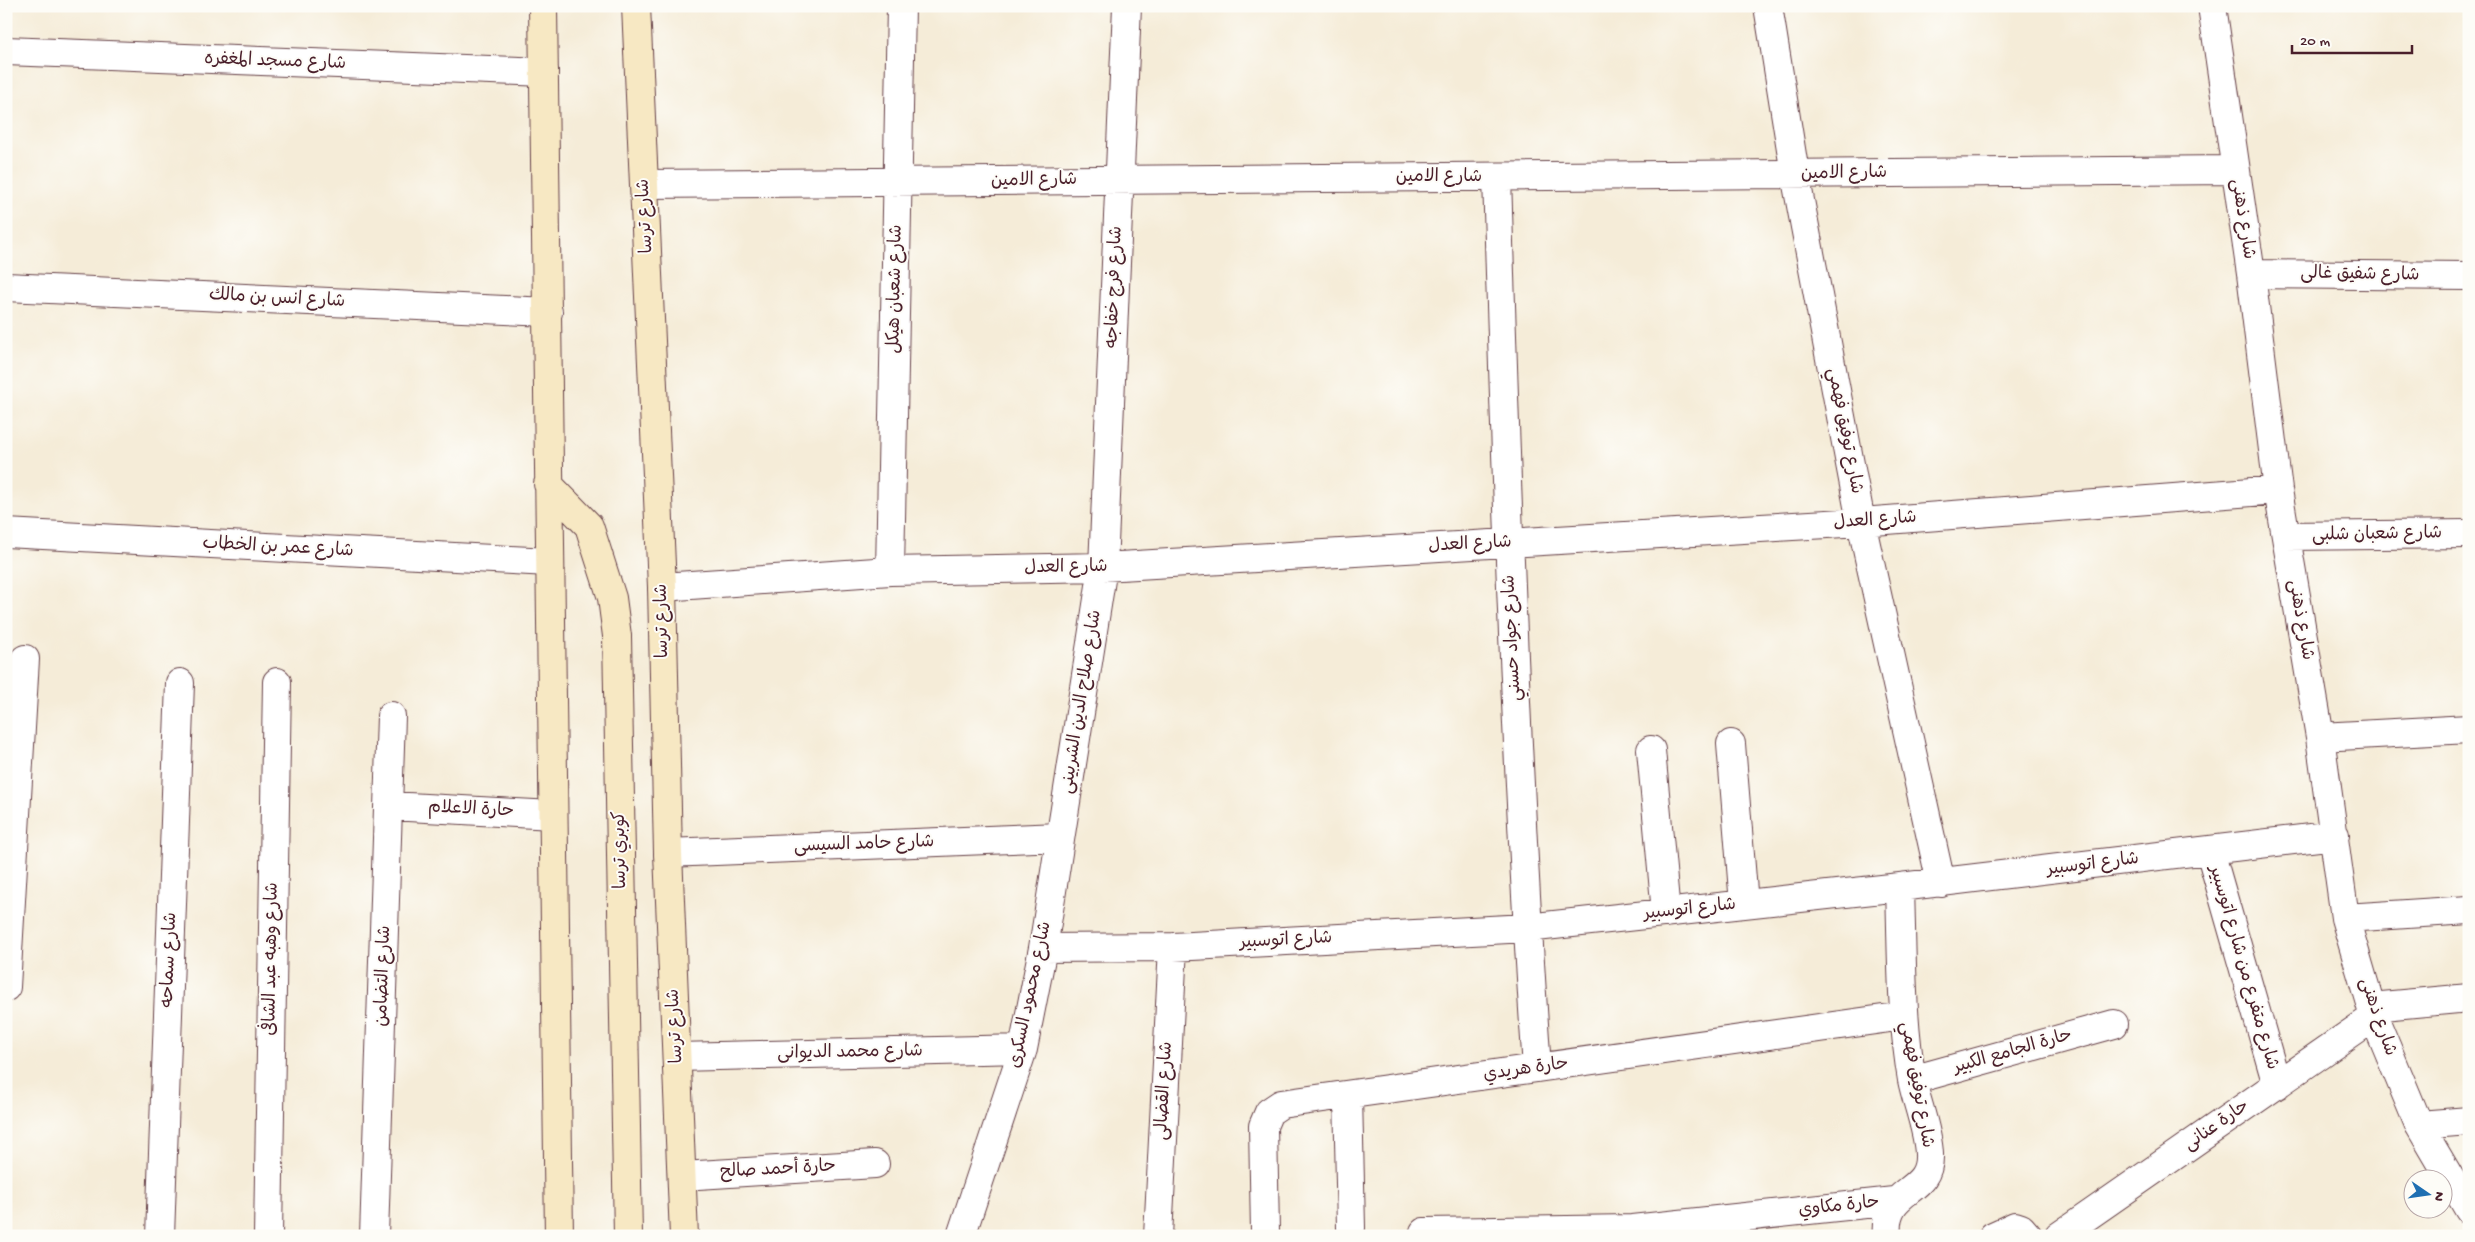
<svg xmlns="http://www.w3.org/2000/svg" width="2475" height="1242" viewBox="0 0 2475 1242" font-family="'Gochi Hand','Playpen Sans Arabic',sans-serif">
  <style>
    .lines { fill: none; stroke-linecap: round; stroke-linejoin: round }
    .street-casing { stroke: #643e45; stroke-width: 30 }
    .secondary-casing { stroke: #643e45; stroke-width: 30 }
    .street { stroke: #fff; stroke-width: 28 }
    .secondary { stroke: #f7e8c3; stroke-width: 28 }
    .labels { text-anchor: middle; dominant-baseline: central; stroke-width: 4; stroke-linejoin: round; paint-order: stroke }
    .street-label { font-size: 18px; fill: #4a1f2b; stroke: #fdfcf7 }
  </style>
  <rect width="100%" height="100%" fill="#fdfcf7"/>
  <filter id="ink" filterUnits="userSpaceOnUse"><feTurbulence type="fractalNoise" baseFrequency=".02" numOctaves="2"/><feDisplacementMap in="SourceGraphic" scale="10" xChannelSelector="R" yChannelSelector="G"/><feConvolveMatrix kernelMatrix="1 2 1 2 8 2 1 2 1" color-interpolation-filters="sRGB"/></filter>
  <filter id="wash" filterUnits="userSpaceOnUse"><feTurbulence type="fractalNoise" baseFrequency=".0096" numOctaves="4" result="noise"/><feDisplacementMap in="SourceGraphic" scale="20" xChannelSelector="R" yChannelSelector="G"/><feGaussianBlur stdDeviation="1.12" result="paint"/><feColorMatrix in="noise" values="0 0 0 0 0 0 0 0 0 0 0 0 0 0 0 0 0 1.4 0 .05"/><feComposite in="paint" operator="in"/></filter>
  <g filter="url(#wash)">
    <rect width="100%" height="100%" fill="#f5ecd8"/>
  </g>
  <g filter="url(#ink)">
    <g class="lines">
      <defs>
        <path id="street" d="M1768,6L1795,174L1861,522L1941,883
          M2212,6L2251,274L2278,490L2320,737L2345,918L2374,1017L2419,1125L2469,1210
          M6,51L544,72
          M1497,177C1506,474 1516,771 1537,1068
          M644,184L2234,170
          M2251,274L2469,276
          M6,287L548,312
          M6,533L549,562
          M2286,536L2469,534
          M890,571L901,6
          M662,587L890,571L1103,567L1861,522L2278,490
          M2320,737L2469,729
          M1731,744L1744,904
          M1651,750L1666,913
          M390,806L553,815
          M2210,851L2277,1085
          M668,853L1060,837
          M2345,918L2469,910
          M1043,948L1173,947L1527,928L1900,887L2335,835
          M6,987L25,659
          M2371,1007L2469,998
          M677,1057L1023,1049
          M1912,1080L2114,1024
          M1348,1095L1351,1228
          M2419,1125L2469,1121
          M682,1176L875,1164
          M1265,1232L1263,1126L1269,1112L1281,1104L1904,1016
          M1424,1232L1632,1229L1894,1201
          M160,1236L180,683
          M268,1236L277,682
          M374,1236L391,716
          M961,1236L1023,1049L1043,948L1103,567L1127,6
          M1158,1236L1173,947
          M1887,1236C1882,1185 1931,1197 1929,1154C1928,1130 1917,1104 1912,1080C1901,1017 1902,952 1900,887
          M1993,1236L2015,1226L2021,1228L2028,1236
          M2059,1236L2374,1017"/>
        <path id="secondary" d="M543,6L559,1236
          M636,6L662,587L668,853L684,1236
          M548,484L589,526L612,598L617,636L628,1236"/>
      </defs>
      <use href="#street" class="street-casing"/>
      <use href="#secondary" class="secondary-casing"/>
      <use href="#street" class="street"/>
      <use href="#secondary" class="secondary"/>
    </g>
  </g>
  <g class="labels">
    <g class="street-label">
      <text transform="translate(275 62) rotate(2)">شارع مسجد المغفره</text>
      <text transform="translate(1844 174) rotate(-1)">شارع الامين</text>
      <text x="1439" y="177">شارع الامين</text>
      <text transform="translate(1034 181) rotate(-1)">شارع الامين</text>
      <text transform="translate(646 216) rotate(-93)">شارع ترسا</text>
      <text transform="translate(2242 219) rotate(81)">شارع ذهنى</text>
      <text transform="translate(2360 275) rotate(1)">شارع شفيق غالى</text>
      <text transform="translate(1115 287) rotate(-88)">شارع فرج خفاجه</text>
      <text transform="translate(896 289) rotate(-89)">شارع شعبان هيكل</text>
      <text transform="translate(277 299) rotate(3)">شارع انس بن مالك</text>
      <text transform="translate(1844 431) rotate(79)">شارع توفيق فهمي</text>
      <text transform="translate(1875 521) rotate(-4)">شارع العدل</text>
      <text transform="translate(2377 535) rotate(-1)">شارع شعبان شلبى</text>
      <text transform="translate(1470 545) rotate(-3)">شارع العدل</text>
      <text transform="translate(278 548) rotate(3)">شارع عمر بن الخطاب</text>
      <text transform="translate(1066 568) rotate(-1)">شارع العدل</text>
      <text transform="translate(2300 620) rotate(80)">شارع ذهنى</text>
      <text transform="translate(663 621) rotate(-91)">شارع ترسا</text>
      <text transform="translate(1513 638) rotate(-93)">شارع جواد حسني</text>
      <text transform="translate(1082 702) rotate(-81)">شارع صلاح الدين الشربينى</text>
      <text transform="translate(471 810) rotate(3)">حارة الاعلام</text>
      <text transform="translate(864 845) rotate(-2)">شارع حامد السيسى</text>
      <text transform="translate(621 850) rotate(-91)">كوبري ترسا</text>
      <text transform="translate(2093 865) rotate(-7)">شارع اتوسبير</text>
      <text transform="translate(1690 910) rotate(-6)">شارع اتوسبير</text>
      <text transform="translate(1286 941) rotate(-3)">شارع اتوسبير</text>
      <text transform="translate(272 959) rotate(-89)">شارع وهبه عبد الشافى</text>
      <text transform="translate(170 960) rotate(-88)">شارع سماحه</text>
      <text transform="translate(2243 968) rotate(74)">شارع متفرع من شارع اتوسبير</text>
      <text transform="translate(384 976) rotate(-88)">شارع التضامن</text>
      <text transform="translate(1031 995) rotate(-78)">شارع محمود السكرى</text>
      <text transform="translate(2377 1017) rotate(71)">شارع ذهنى</text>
      <text transform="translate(676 1026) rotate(-93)">شارع ترسا</text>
      <text transform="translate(2013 1052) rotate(-16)">حارة الجامع الكبير</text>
      <text transform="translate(850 1053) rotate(-1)">شارع محمد الديوانى</text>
      <text transform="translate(1526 1070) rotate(-8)">حارة هريدي</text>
      <text transform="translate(1916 1085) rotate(80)">شارع توفيق فهمي</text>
      <text transform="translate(1165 1091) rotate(-87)">شارع القضالى</text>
      <text transform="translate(2217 1126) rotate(-35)">حارة عنانى</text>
      <text transform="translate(778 1170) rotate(-3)">حارة أحمد صالح</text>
      <text transform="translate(1839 1207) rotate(-6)">حارة مكاوي</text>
    </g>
  </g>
  <rect width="2475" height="1242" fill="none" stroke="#fdfcf7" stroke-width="25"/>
  <g transform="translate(2428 1194) rotate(103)"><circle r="24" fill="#fdfcf7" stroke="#b5a4a5"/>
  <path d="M0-4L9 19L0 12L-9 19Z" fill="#1f6fb2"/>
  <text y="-8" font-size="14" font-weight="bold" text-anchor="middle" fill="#4a1f2b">N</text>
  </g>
  <path d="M2292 45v8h120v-8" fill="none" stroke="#4a1f2b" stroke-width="2.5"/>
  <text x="2300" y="45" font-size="15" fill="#4a1f2b" stroke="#fdfcf7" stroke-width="4" paint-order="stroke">20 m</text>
</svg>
